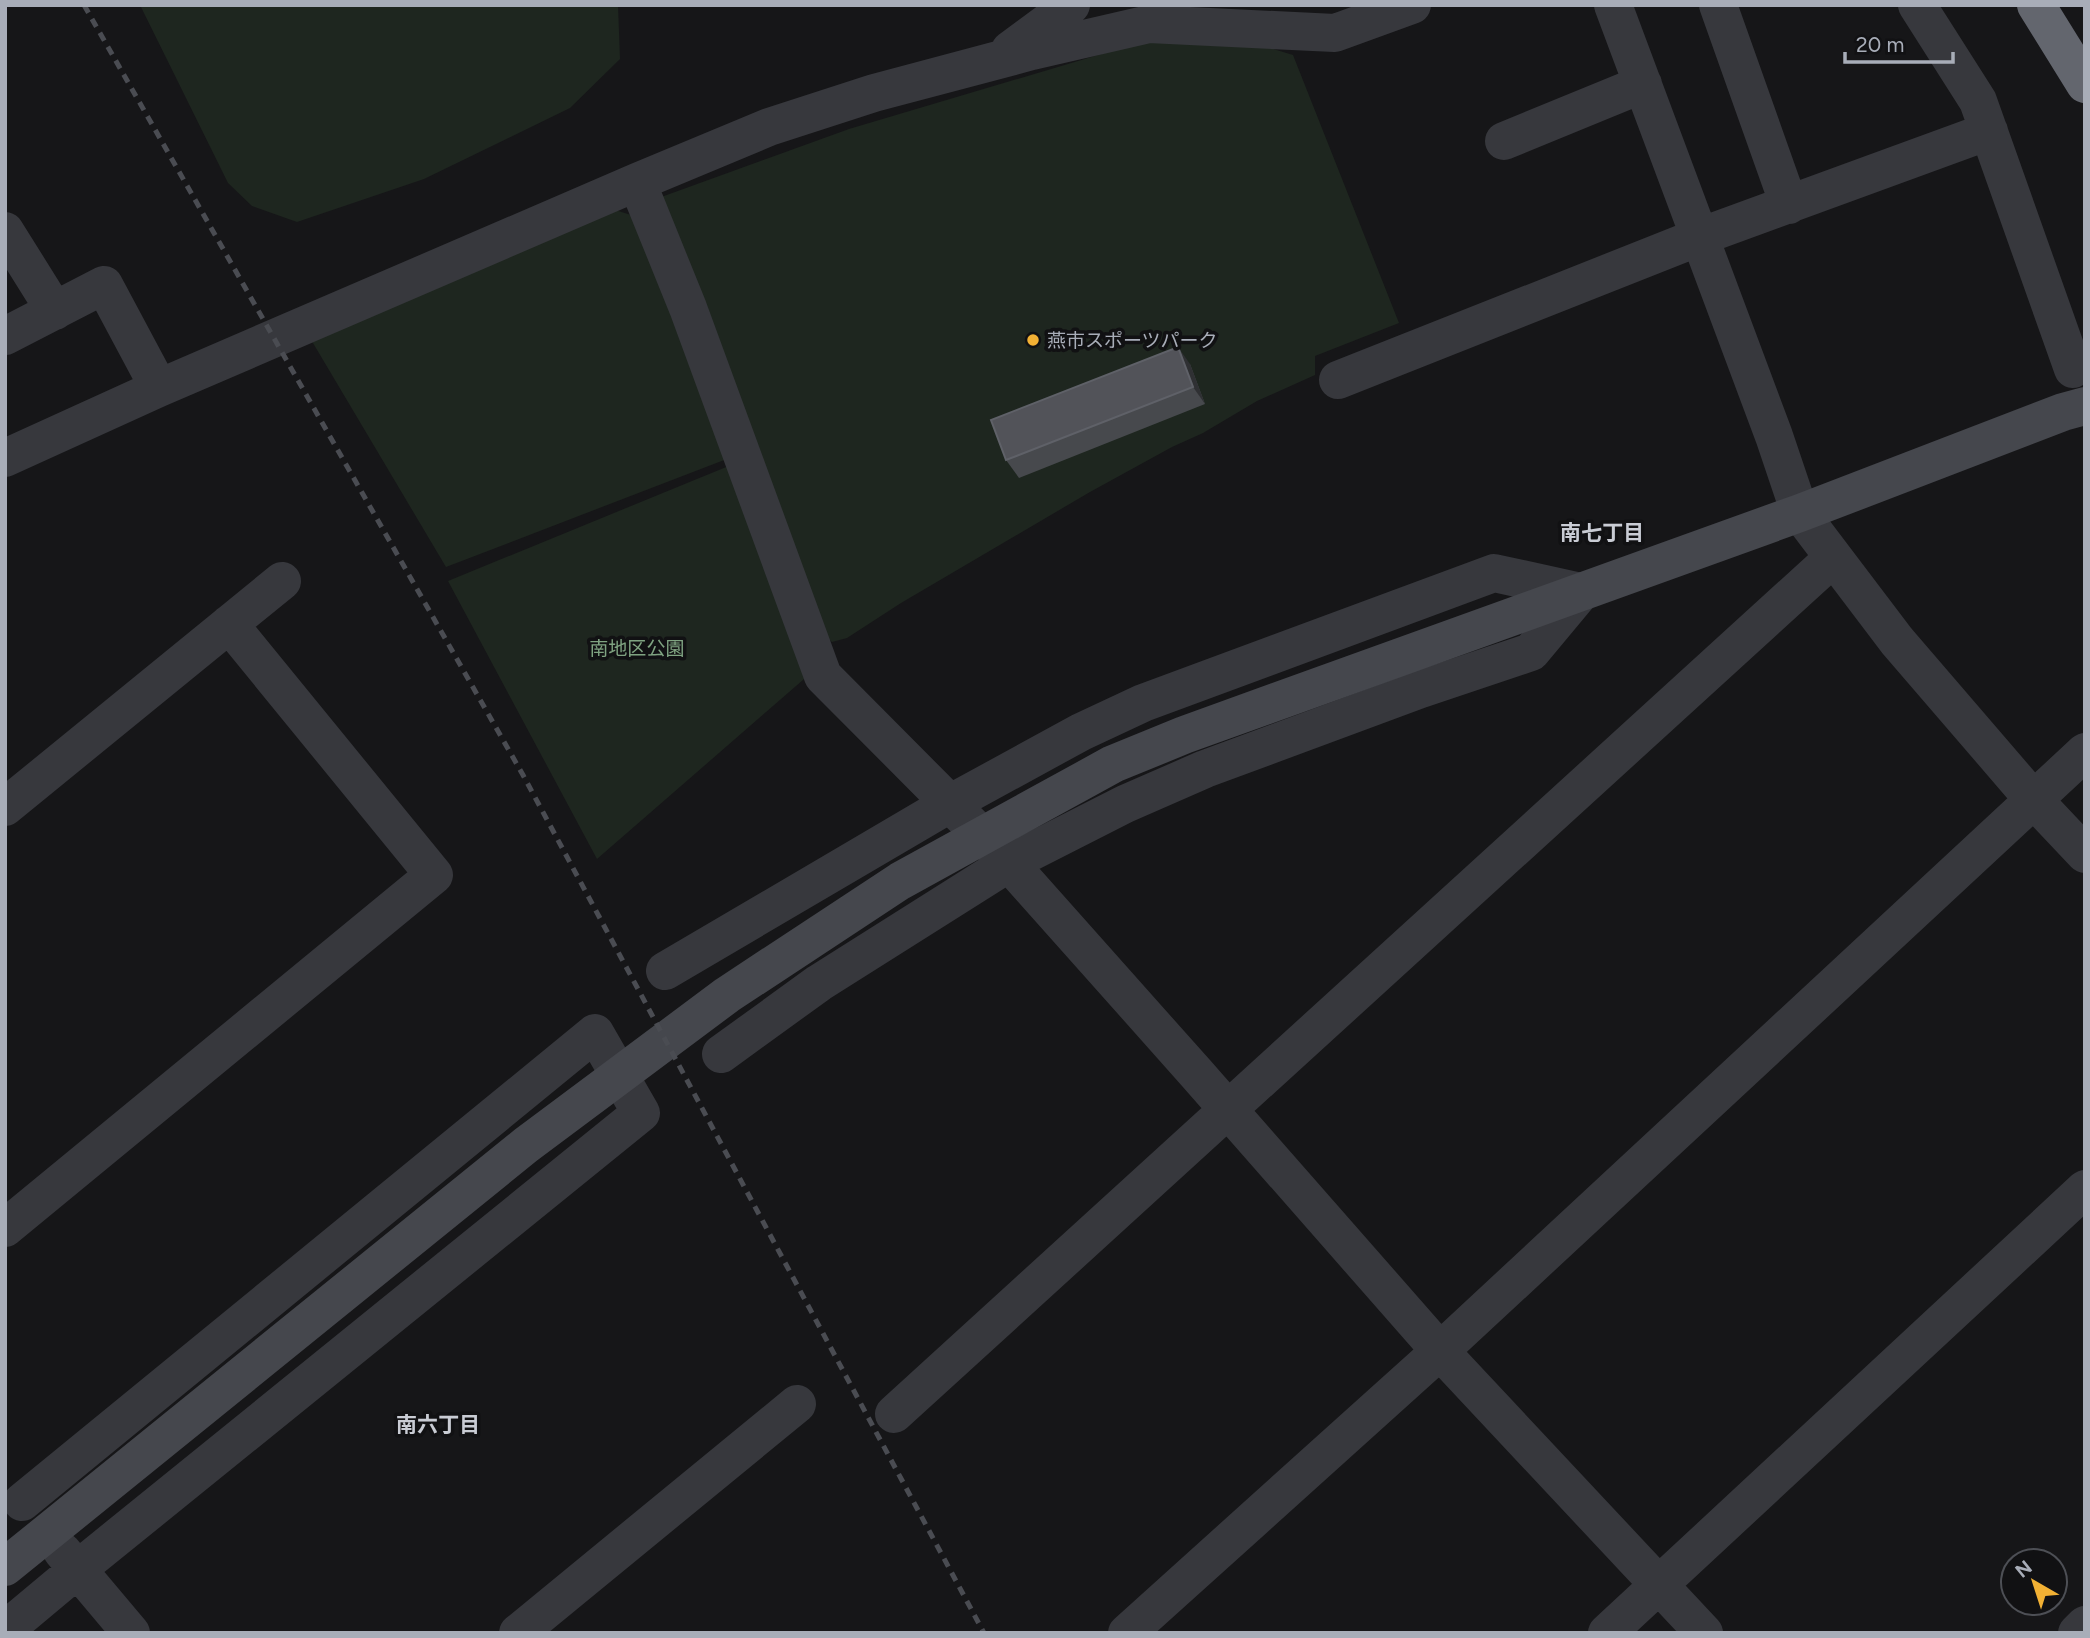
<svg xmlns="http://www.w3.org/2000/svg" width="2090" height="1638" viewBox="0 0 2090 1638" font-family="Figtree,'Noto Sans JP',sans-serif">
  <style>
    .green { fill: #1e261f }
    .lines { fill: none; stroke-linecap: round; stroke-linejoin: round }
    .street { stroke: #37383d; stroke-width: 38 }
    .secondary { stroke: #45474d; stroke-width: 38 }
    .highway { stroke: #63666e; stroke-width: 38 }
    .rail { stroke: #4a4c52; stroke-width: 5; stroke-dasharray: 9 7; stroke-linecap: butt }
    .wall { fill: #47494d }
    .shaded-wall { fill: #2f3033 }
    .building { fill: #525359; stroke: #5f6168; stroke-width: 2 }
    .poi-dot { fill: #f2b134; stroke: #111113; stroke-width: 2.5 }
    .labels { text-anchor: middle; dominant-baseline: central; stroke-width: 7; stroke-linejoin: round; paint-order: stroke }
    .poi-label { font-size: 19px; fill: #a8adb8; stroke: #111113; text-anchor: start }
    .park-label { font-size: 19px; fill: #7fa381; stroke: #111113 }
    .neighbourhood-label { font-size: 21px; font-weight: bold; fill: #c9ccd4; stroke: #111113 }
  </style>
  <rect width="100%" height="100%" fill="#161618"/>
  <path class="green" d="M140,5H618L620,59L570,108L424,179L297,222L252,206L228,183Z
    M1174,37L1254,43L1293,55L1399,323L1315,356V375L1257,401L1203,433L1172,447L1090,492L901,603L847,638L832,642L814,624L653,200L849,129L1125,47Z
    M612,209L631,215L732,457L446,567L310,338Z
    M736,463L811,673L597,859L448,581Z"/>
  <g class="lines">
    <path class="street" d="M1613,5L1774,436L1800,513L1897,641L2033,799L2085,854
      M1718,5L1789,205
      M1917,5L1978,101L2073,369
      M1010,50L1071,5
      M1504,141L1643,84
      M637,182L688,308L823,676L1009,863L1196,1073L1440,1351L1704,1633
      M5,231L55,311
      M5,336L104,285L159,388
      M1338,380L1699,237L1989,131
      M5,458L159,388L637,182L769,127L874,93L1032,51L1149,24L1335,33L1412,5
      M5,807L282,581
      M665,971L951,803L1081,732L1143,703L1494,573L1581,592L1531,652L1421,689L1205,769L1125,804L1009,863L819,983L721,1054
      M5,1228L434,875L229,624
      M894,1414L1833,558
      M62,1551L131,1633
      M5,1630L78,1569L641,1113L595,1033L22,1502
      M518,1633L797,1404
      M1127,1633L1440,1351L2085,752
      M1607,1633L2085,1189
      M2077,1633L2085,1625"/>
    <path class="secondary" d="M5,1567L526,1145L727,995L900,881L1113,764L1184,735L1800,513L2063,412L2085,406"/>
    <path class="highway" d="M2036,5L2085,84"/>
    <path class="rail" d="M84,5L523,775L984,1633"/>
  </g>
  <path class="wall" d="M1190,364L1205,404L1019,478L1006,460Z"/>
  <path class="shaded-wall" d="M1178,347L1190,364L1205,404L1193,387Z"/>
  <path class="building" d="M1178,347L1193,387L1006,460L991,420Z"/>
  <circle class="poi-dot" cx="1033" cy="340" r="7"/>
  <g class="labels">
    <g class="poi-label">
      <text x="1047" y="340">燕市スポーツパーク</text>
    </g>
    <g class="park-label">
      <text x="637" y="648">南地区公園</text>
    </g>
    <g class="neighbourhood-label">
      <text x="1602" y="532">南七丁目</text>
      <text x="438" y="1424">南六丁目</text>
    </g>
  </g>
  <rect width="2090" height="1638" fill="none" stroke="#a8adb8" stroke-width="14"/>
  <g transform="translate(2034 1582) rotate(321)"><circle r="33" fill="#111113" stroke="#4d4f55" stroke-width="2"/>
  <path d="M0-5L12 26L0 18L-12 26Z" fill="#f2b134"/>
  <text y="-10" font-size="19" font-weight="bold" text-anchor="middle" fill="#a8adb8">N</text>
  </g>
  <path d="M1845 52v10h108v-10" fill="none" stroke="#a8adb8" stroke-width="3.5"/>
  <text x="1856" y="52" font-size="21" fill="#a8adb8" stroke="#111113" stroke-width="5" paint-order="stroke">20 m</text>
</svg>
